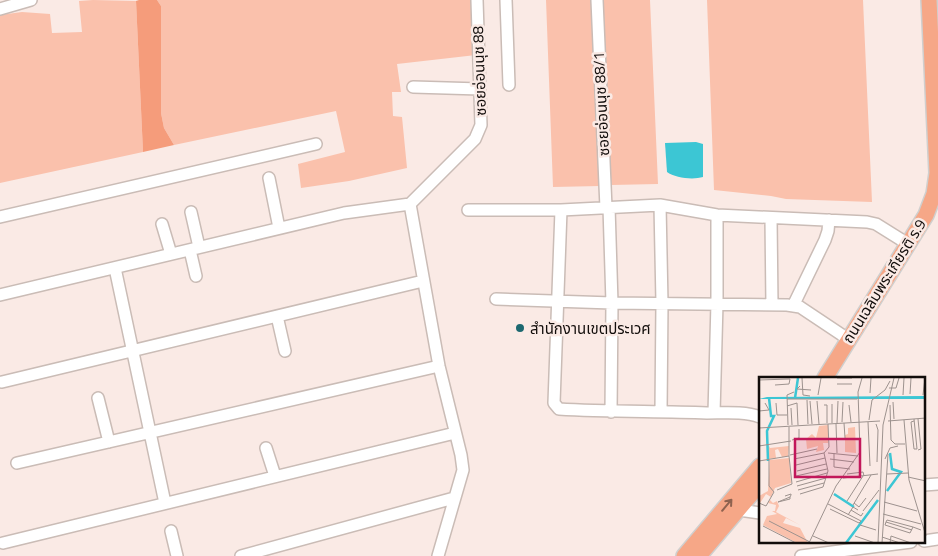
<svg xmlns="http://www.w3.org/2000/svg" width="938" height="556" viewBox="0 0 938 556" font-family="'Titillium Web','Noto Sans Thai',sans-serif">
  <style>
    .green { fill: #fac1ac }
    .forest { fill: #f59c7b }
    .water { fill: #3cc6d4 }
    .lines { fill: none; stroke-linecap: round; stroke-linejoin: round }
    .minor-casing { stroke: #cabcb6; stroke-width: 14 }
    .major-casing { stroke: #d0cfce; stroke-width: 18 }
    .minor { stroke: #fff; stroke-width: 11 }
    .major { stroke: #f6a787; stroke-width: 15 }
    .oneway { stroke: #8f624f }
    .poi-dot { fill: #1c6870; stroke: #faeae5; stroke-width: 2 }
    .labels { text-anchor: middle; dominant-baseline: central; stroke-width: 5; stroke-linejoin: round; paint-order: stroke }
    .street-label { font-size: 15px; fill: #120d0b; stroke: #faeae5 }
    .poi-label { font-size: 15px; fill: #120d0b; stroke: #faeae5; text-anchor: start }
    .inset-river { fill: none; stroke: #3cc6d4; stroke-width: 2.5 }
    .inset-road { fill: none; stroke: #9d928e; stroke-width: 1 }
    .view { fill: #c2185b; fill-opacity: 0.15; stroke: #c2185b; stroke-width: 2.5 }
    .inset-edge { fill: none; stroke: #120d0b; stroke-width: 2.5 }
  </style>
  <rect width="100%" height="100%" fill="#faeae5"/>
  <path class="green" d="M93,0L136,1L143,152L0,183V15L22,12L50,14L52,33L82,32L79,1Z
    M157,0H473L476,55L397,64L401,92H392L393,116L402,117L407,168L349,181L301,188L298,164L345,152L336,111L174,145L164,128L161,113V6Z
    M546,0H592L600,186L553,187Z
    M601,0H650L658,184L611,185Z
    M707,0H863L872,202L786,199L771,196L714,190Z"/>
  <path class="forest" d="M139,0H157L161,6V113L164,128L174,145L143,152L136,1Z"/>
  <path class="water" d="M696,142L703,144V177C693,180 675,178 667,172L665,143Z"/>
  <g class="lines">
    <defs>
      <path id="minor" d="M506,0L509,85
        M597,0L606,208
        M0,9L31,0
        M413,87L480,89
        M269,178L279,228
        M410,204L439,366L461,455L463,470L438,556
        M410,204L475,139L481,125L477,0
        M660,205L662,303L661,411
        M609,207L612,303L611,412
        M468,210H561L660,205L717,215L867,222L876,224L908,244
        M561,210L554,403L559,409C608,412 657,411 707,413C724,413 744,411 760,417
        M191,212L199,247
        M0,217L316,144
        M771,218L772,305
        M162,224L171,254
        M190,250L196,276
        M115,268L165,503
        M0,295L344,213L410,204
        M496,299L612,303L787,305L800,307L848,339
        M793,306L825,240L828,231L829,220
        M277,316L285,351
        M2,382L423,281
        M98,398L109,442
        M714,413L717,303V215
        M266,448L275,476
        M17,463L439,366
        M924,485L938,484
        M739,510L760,513
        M171,531L177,556
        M924,541L938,539
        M3,543L455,433
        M241,556L454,498
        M801,556L911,542"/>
      <path id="major" d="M825,378L926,215L934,194L937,173L929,0
        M684,556L760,466
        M699,556L760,484"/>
    </defs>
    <use href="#minor" class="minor-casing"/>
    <use href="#major" class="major-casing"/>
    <use href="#minor" class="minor"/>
    <use href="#major" class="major"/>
  </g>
  <defs><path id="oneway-shaft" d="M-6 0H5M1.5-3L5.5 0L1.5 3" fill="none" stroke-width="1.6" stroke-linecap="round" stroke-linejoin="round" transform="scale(1.25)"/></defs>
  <use class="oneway" href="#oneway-shaft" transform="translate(727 505) rotate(-50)"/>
  <circle class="poi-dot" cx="520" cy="328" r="5"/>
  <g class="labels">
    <g class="street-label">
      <text transform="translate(479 71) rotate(-92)">ซอยอ่อนนุช 88</text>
      <text transform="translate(601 104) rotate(-93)">ซอยอ่อนนุช 88/1</text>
      <text transform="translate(884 281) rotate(-58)">ถนนเฉลิมพระเกียรติ ร.9</text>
    </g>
    <g class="poi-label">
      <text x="530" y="328">สำนักงานเขตประเวศ</text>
    </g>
  </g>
  <g transform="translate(759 377)">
    <rect width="166" height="166" fill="#faeae5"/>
    <path d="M69,48V66H64L65,73L57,75L59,69L48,72L47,62L53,57L57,61L60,49ZM96,50L97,76L86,75V58L89,57V51ZM9,67L11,71L30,69L29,79L23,80L19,72L16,73L17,81L9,82ZM30,81L32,106L16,111L12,120L7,117L1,126L0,119L9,114L11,83ZM11,123L14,126L18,124L20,129L17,135L41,148L27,141L24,146L41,151L49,166H38L4,148L8,139L18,137L13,134H16L17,128L9,126Z" fill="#fac1ac"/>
    <path d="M166,19L167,22H0L8,20Z" fill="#3cc6d4"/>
    <path class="inset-river" d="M36,21L39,1M9,84L8,54L15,39H12L10,21M128,114L142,95L133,92L131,76M75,117L95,130M87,166L119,123"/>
    <path class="inset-road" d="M43,1L44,18L51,19M78,1H93M0,3L31,2M78,7H93M16,8L30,7L31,2M41,9L38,12L52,13M130,11H137L140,1M111,16L112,1M151,17L152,1M59,18L62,1M144,18L145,1M164,18L166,1M28,22H98M48,23L49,47M51,24L53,47M58,24L60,47M134,25L135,42M17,26L18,38H28M73,27V46M65,28H68V46M90,28L92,45M131,28L132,63L136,67H146M28,29L38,26L39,48M32,31L33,48M0,34L10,33L6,26M155,42L158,72H155L152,45L155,44M110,43L113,23L126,13L131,4M145,43L150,103L167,159M100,44L99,15L103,1M129,44L167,41M83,45L84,25M109,45L111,89M78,46L79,24M85,46L86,61M77,47L78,76M117,47L119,53L118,85M29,48L28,18L35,15M0,51L121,44M33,63L40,61V52M0,69L32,64M159,73L162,72L159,42M65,76L70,70L69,47M69,76L99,79M75,76V90L91,92M31,78L58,72M35,82L65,76M71,82L95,85M126,82L131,71L139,69M0,84L30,79V50M37,88L66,81M38,94L67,87M88,97L104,95L105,99M128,97L149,96M37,99L68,92M149,100L167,104M84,101L119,97M37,105L68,96M38,109L67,101M18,113L33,107L30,79M39,113L65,106M41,117L64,110L69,94L65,76M26,119L32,117V118L31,120V122L19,125L31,120M88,124L104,99M125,125L158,134M0,126L7,129L15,115L10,109V83M95,126L100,130L107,121M69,127L102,144L100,146L71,132M94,128L112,98M92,133L102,139L104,136M104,134L120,113M124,137L162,147M89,138L94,130L99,133M10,144L51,165M127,145L126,148L151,156L154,150L162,153M127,145L128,143L154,150M127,145L153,153M101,148L117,153M4,149L37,166M54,159L70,166M96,159L116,166M123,160L141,166M50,166L77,109L101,75L100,44M119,166L124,48L135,1M123,166L129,77M131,166L132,159L152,166"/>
    <path class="view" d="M36,62H101V100H36Z"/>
    <rect width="166" height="166" class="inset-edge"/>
  </g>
</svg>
